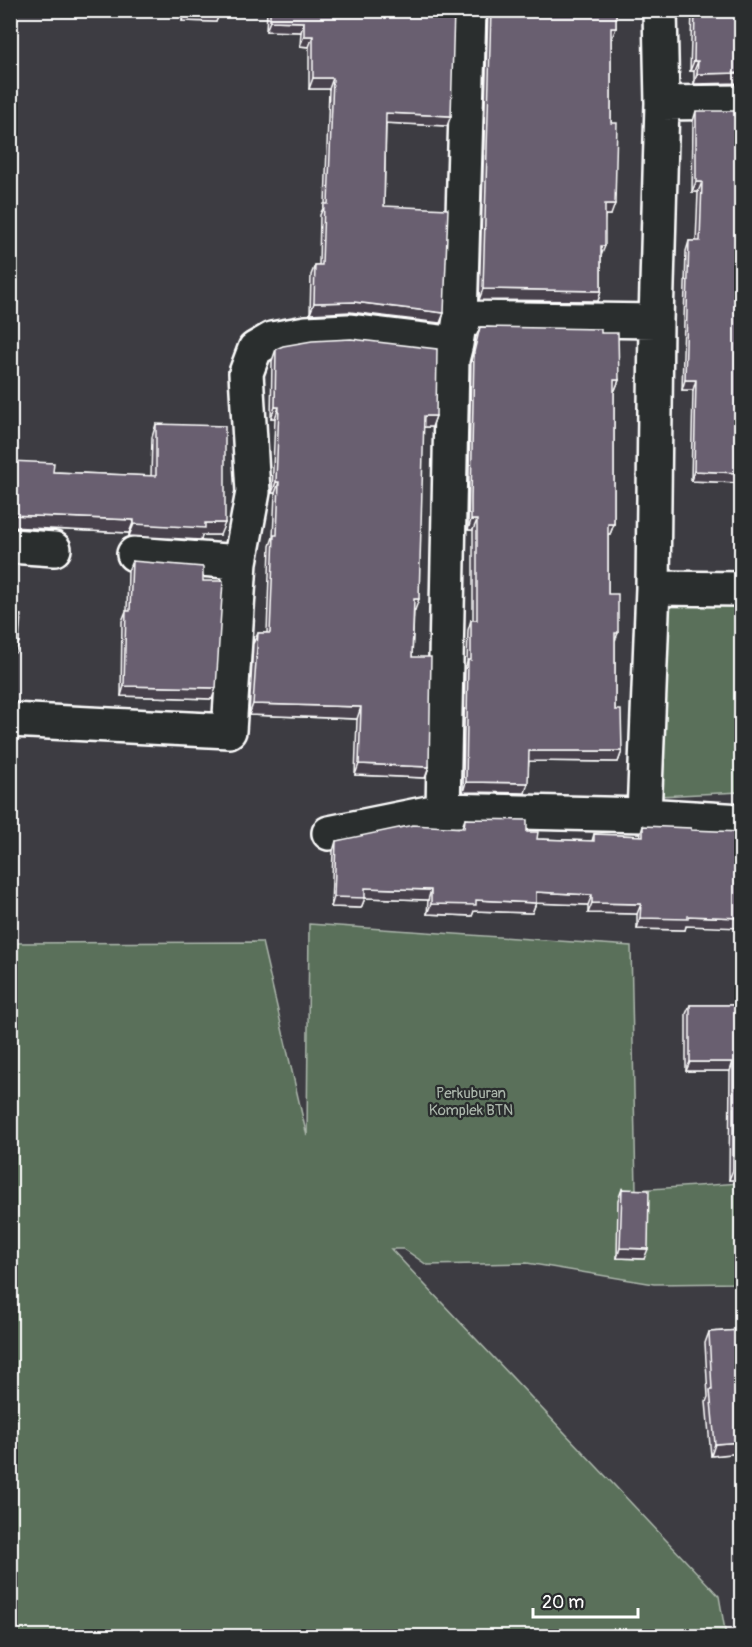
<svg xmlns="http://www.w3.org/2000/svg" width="752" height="1647" viewBox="0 0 752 1647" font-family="Pangolin,sans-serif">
<rect width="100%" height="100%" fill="#3d3c42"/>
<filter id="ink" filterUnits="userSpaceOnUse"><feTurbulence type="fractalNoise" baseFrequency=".0167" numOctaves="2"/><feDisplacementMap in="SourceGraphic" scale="12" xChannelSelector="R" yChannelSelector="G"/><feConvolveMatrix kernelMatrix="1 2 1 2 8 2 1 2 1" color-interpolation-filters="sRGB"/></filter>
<g filter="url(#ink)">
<path fill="#5a6f5a" stroke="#acb7ac" stroke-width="1.5" d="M659 593 741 595V792L658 796Z
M309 924 631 946 636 1190 741 1183V1283L654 1284 527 1263 427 1265 404 1249H391L719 1596 726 1636H11L10 943 262 942 307 1136Z"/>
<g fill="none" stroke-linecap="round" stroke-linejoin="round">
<g stroke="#fff" stroke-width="38">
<path id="minor" d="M662 103 742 102
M460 318 656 321
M10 546 54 549
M134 554 240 562
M653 588 742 589
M10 720 229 731 240 562 253 492 246 373 255 349 272 339 306 333 348 331 456 344
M443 810 452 360 456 344 460 318 469 10
M644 815 653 588 656 321 662 103 660 10
M329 833 443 810 644 815 742 821"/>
</g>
<use href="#minor" stroke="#2a2d2e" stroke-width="33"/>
</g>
<path fill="#5a525f" stroke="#fff" stroke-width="1.5" d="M182 10H220L216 22 182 21Z
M267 10H454L447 126 386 123 384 206 444 313 440 323 350 312 310 314 311 275 315 265H319L320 215 325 204 329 89H309V47L300 46 301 32 266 31Z
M616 10V28L612 38H611V215H605L601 255V291L598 301 479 300 488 11Z
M692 10H741L694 84V71H690Z
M696 111 741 483 691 481 693 390H682L686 251 689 241H696L698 192H692L693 121Z
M480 327 601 333 619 380 615 390H614V524L610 534H608V594L618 633 615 641V710L622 751 618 762 529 761 525 793 463 792 465 670 467 662 468 630 471 620H473V530H468L471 362 476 337Z
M276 349 436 416 432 427H423L415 610H414L412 657 429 767 425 778 355 775 357 719 249 715 253 644 258 633H267L270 546 273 537 275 493H272L275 418H271L272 361Z
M156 424 220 535H202L201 540 129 536V533L10 527V461L53 472 151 476 152 437Z
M132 561 203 581 212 699 121 696 122 621 126 611H127L128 571Z
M465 819 527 832 537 839 592 841 594 834 640 836 643 826 686 926 685 930 637 929V914L588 913V905L536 903 532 913 474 911 472 916 427 914 428 900 365 898 361 908 331 907 333 851 336 841 462 827Z
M690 1005H741V1180H729L730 1071H686V1014Z
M622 1189 644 1259 617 1258 618 1200Z
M741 1330V1453L711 1456 706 1402 708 1397 705 1343 709 1332Z"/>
<path fill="#4a424e" stroke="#fff" stroke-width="1.5" d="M64 10H93L91 16H62Z
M186 11 220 12 216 22 182 21Z
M270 21 304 22 301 32 266 31Z
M611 28H616L612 38H607Z
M304 36H313L309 47 300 46Z
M694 61H698L694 71H690Z
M741 73V83L694 84 697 74Z
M313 78H333L329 89H309Z
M386 113 451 116 447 126 382 123Z
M696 182H702L698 192H692Z
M605 204H615L611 215H601Z
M601 246H605L601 256Z
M483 289 601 291 598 301 479 300Z
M354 302 444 313 440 323 350 312 310 314 314 303Z
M614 380H619L615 390H610Z
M685 380H696L693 390H682Z
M275 407H279L275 418H271Z
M424 416H436L432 427H420Z
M694 471 741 473V483L691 481Z
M276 482H279L275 493H272Z
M10 515 134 520 129 533 10 527Z
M471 520H477L473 530H468Z
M205 523H225L220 535H202L201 540 129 536 134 524Z
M608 524H614L610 534H604Z
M414 599H419L415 610H410Z
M10 642H19L15 653 10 652Z
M124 686 216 688 212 699 121 696Z
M253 704 361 707 357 719 249 715Z
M529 751H622L618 762 525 761Z
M359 764 429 767 425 778 355 775Z
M466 782 528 783 525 793 463 792Z
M365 888 431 890 428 900 365 898 361 908 331 907 334 897Z
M536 892 592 895 588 905 532 903Z
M476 900 536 903 532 913 474 911 472 916 427 914 431 904Z
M592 903 641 904 637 914 588 913Z
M688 916 741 918V928L686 926 685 930 637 929 640 918Z
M690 1062H733L730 1071H686Z
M733 1170 741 1171V1180H729Z
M620 1248 648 1249 644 1259 617 1258Z
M741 1442V1453L711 1456 715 1444Z"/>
<path fill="#695f6f" stroke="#fff" stroke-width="1.5" d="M186 10H220V12Z
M270 10H454L451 116 386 113 384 206 448 209 444 313 354 302 314 303 315 265H322L324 204H328L333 78H313V36H304V22L270 21Z
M491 10H616V28H611V123H617L615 204H605V246H601V291L483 289Z
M695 10H741V73L697 74 698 61H694Z
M696 111H741V473L694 471 696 380H685L689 241H700L702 182H696Z
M480 327 601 329V333H618L619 380H614V524H608V594H618V633H615V710H621L622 751H529L528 783 466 782 468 660H471V620H477V520H471V499L474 352Z
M351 339 437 349 436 416H424L419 599H414L412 657H431L429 767 359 764 361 707 253 704 258 633H270L274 535H277L279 482H276L279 407H275L276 349 283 346 312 341Z
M156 424 225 426V523H205V528L134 524V520L10 515V461L54 463 53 472 156 476Z
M132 561 203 567V581H223L216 688 124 686 126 611H130Z
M10 614 21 615 19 642H10Z
M465 819 527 820V832H538L537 839 594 841V834L643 836V826L691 828V830L741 832V918L688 916V919L640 918 641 904 592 903V895L536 892V903L476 900V905L431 904V890L365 888V898L334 897 336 841 413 825 464 828Z
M690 1005H741V1171L733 1170V1062H690Z
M622 1189 649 1190 648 1249 620 1248Z
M741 1330V1442L715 1444 710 1390H712L709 1332Z"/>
</g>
<g text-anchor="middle" stroke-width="4.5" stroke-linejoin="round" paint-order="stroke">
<g font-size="15" fill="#acb7ac" stroke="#2a2d2e">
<text x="471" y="1098">Perkuburan<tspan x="471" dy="17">Komplek BTN</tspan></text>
</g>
</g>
<rect width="752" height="1647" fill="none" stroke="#2a2d2e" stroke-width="36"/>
<rect x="18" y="18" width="716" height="1611" fill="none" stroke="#fff" stroke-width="2" filter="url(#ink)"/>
<path d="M533 1608v9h105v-9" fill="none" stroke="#ffffff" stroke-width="3"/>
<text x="542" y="1608" font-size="18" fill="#ffffff" stroke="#2a2d2e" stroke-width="4.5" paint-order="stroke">20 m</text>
</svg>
